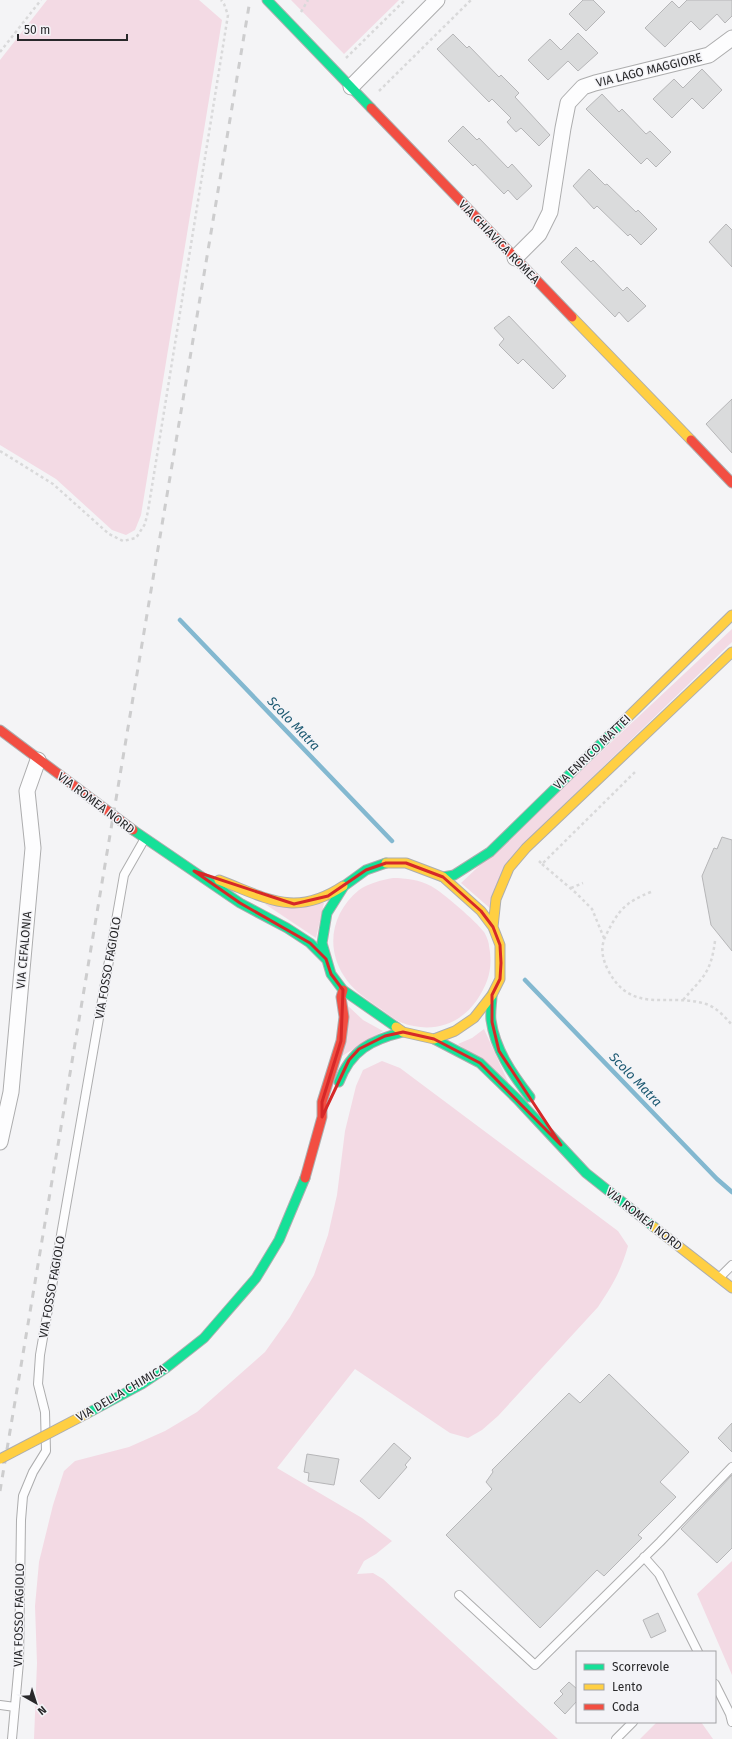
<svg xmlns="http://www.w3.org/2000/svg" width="732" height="1739" viewBox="0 0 732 1739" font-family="'Fira Sans',sans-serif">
<rect width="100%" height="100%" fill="#f4f4f6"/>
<path fill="#f3dae4" d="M47 0H199L222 20 141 515 135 530 126 535 112 530 56 479 0 445V60Z
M291 0H399L344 54Z
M732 629V642L518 849 492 910 461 883Z
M393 878C406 878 420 880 431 886 442 892 477 922 484 932 486 935 489 942 489 946 493 967 489 982 477 1000 459 1026 430 1034 400 1022 392 1018 383 1010 375 1005 364 997 352 989 344 976 325 947 332 912 359 890 369 883 382 880 393 878Z
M324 903 316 938 265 904Z
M347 1005 363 1020 383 1031 342 1056Z
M484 1029 509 1084 458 1044 472 1038Z
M382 1061 400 1068 618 1231 628 1246C621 1271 612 1286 598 1307L498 1416 482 1430 468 1438 450 1433 355 1369 277 1468 362 1518 392 1541 376 1554 364 1561 357 1574 373 1573 383 1579 558 1739H34L37 1663 35 1606 39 1562 53 1505 64 1471 75 1461 129 1447 165 1431 197 1412 265 1352 290 1317 314 1275 328 1235 337 1195 345 1131 356 1086 363 1070Z
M732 1561V1675L697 1594Z
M657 1722H701L713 1739H640Z"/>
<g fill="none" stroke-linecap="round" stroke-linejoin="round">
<path stroke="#83b8d0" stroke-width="4.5" d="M180 620 392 841
M525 980 717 1179 732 1192"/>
</g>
<path fill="#dadbdc" stroke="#b6b6b8" d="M583 0H593L605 12 586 31 569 14Z
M687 0H732V16L725 23 717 14 700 30 691 21 665 47 645 28 672 1 679 8Z
M578 33 598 53 578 71 568 61 548 80 528 60 550 39 561 50Z
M453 34 467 48 469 46 499 77 501 75 519 93 515 97 550 135 539 146 521 128 516 132 507 122 511 118 492 99 489 102 437 49Z
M702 69 722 90 703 109 692 98 672 118 653 99 674 79 683 88Z
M602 94 619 112 622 109 646 134 650 131 671 152 656 167 647 158 641 164 586 109Z
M463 126 477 140 479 138 508 168 512 164 532 186 517 200 508 190 504 194 475 164 473 166 448 141Z
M589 169 605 185 607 184 636 212 638 210 657 229 641 245 630 234 628 236 597 206 594 209 573 186Z
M726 224 732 230V267L709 242Z
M576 247 591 262 593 260 623 291 627 287 646 306 628 322 619 312 615 317 561 262Z
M509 316 566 376 553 389 523 359 518 364 499 345 504 339 494 328Z
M732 399V453L706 424Z
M722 837 732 840V951L711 925 702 876 714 848 717 849Z
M609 1374 689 1452 660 1482 676 1497 638 1535 642 1538 604 1576 597 1570 540 1628 446 1535 492 1489 486 1482 493 1472 492 1470 569 1393 580 1403Z
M732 1423V1452L718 1438Z
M394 1443 411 1458 405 1465 407 1467 379 1499 360 1481Z
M307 1454 339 1459 334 1485 308 1481 309 1473 304 1472Z
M732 1475V1548L717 1563 681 1529Z
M658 1613 666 1631 651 1638 643 1620Z
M569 1682 577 1689V1701L565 1714 554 1703 563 1694 560 1691Z"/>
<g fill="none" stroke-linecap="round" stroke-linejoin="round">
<g stroke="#adadae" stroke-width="10">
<path id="lane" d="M720 1277 732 1265
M644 1557 659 1574 698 1652
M459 1595 535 1665 660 1542 732 1467
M715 1684 730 1714 732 1722
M0 1705 15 1707
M12 1739 19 1662 21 1520 23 1496 33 1472 46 1451 45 1412 38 1384 40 1355 124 875 144 840
M616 1739 633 1722"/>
</g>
<g stroke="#adadae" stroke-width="17">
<path id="street" d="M351 87 437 0
M515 258 539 234 550 212 563 128 568 103 583 87 595 83 709 55 732 38
M0 1142 11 1092 33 848 27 791 38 760"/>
</g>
<g stroke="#adadae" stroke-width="11">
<path id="fast" d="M267 0 371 108
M133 830 240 903 287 928 310 943 326 959
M386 863 366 870 344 886 327 913 322 943 331 974 343 990 396 1027
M443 877 454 875 490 852 625 720
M492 995C492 1003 490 1012 491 1020 495 1049 512 1074 530 1097
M434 1039 480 1063 517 1099 586 1173 654 1227
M339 1082C351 1050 371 1040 403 1032
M88 1413 142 1384 166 1368 204 1338 256 1278 279 1240 305 1178"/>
</g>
<g stroke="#adadae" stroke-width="11">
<path id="slow" d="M572 317 691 440
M625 720 732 615
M386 863H406L443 877 481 911 493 927 500 945V979L492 995 474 1018 455 1031 434 1039 403 1032 396 1027
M219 880C267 898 295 918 343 886
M493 927 496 899 509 868 526 848 732 652
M654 1227 732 1288"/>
</g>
<g stroke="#adadae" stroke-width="11">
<path id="jam" d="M371 108 572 317
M691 440 732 483
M0 730 133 830
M305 1178 322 1117V1102L341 1041 344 1017 341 997 343 990"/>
</g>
<path stroke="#d9d9da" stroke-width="2.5" stroke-dasharray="3 3" stroke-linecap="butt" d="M301 12 308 0
M0 52 41 0
M346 58 405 0
M379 91 471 0
M0 451 53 484 109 534 123 541 136 538 145 524 148 511 228 15 224 4 221 0
M539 861 542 864 636 771
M542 864 576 893 592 909 604 938
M571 888 583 883
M651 892C625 902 618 911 606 935 600 947 602 958 608 970 632 1016 668 992 706 1004 716 1007 725 1017 732 1025
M683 1000C703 977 711 973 715 941"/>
<use href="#lane" stroke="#fdfdfe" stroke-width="8"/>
<use href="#street" stroke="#fdfdfe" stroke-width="15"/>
<use href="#fast" stroke="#16e098" stroke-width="9"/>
<use href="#slow" stroke="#ffcf43" stroke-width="9"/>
<use href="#jam" stroke="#f24e42" stroke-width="9"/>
<path stroke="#cdcdce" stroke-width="3" stroke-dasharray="7 7" stroke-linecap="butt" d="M0 1491 250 0"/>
<g stroke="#adadae" stroke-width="11" stroke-linecap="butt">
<path id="slow-bridge" d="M0 1459 88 1413"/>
</g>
<use href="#slow-bridge" stroke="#ffcf43" stroke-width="9"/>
</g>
<path fill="none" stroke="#d62828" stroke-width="3" stroke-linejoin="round" d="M386 863H406L443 877 481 911 493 927 500 945 501 963 500 979 492 995V1022L499 1051 561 1145 480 1063 434 1039 403 1032 385 1036 359 1049 349 1060 322 1117V1102L341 1041 343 990 331 974 326 959 310 943 240 903 194 871 294 904 328 896 366 870Z"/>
<g text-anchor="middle" stroke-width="3" stroke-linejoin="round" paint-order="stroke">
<g font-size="12" fill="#28282a" stroke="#f3f3f7">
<text transform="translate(649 70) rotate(-14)" y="4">VIA LAGO MAGGIORE</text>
<text transform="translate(499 242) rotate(46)" y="4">VIA CHIAVICA ROMEA</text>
<text transform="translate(592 752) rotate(-44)" y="4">VIA ENRICO MATTEI</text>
<text transform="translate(96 803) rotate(37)" y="4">VIA ROMEA NORD</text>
<text transform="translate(24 950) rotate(-85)" y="4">VIA CEFALONIA</text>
<text transform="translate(108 968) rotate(-80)" y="4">VIA FOSSO FAGIOLO</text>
<text transform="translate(644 1219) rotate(38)" y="4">VIA ROMEA NORD</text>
<text transform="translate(52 1287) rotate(-80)" y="4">VIA FOSSO FAGIOLO</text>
<text transform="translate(121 1393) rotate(-30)" y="4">VIA DELLA CHIMICA</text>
<text transform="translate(19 1615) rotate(-89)" y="4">VIA FOSSO FAGIOLO</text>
</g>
<g font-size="13" font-style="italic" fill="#1c5971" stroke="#f3f3f7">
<text transform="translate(294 723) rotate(46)" y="5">Scolo Matra</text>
<text transform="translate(636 1079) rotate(46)" y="5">Scolo Matra</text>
</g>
</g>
<rect x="576" y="1651" width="140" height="72" fill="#f3f3f7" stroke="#a2a2a5"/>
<rect x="584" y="1664" width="20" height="6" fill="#16e098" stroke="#a2a2a5"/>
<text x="612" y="1671" font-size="12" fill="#28282a">Scorrevole</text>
<rect x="584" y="1684" width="20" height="6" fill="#ffcf43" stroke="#a2a2a5"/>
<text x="612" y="1691" font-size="12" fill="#28282a">Lento</text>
<rect x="584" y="1704" width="20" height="6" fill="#f24e42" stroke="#a2a2a5"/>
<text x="612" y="1711" font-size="12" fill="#28282a">Coda</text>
<g transform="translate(36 1703) rotate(141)" stroke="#f3f3f7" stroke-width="3" paint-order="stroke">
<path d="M0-3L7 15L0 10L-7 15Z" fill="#28282a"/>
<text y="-6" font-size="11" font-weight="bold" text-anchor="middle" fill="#28282a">N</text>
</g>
<path d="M18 34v6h109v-6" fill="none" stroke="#28282a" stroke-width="2"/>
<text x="24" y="34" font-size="12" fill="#28282a" stroke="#f3f3f7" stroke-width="3" paint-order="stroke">50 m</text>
</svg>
